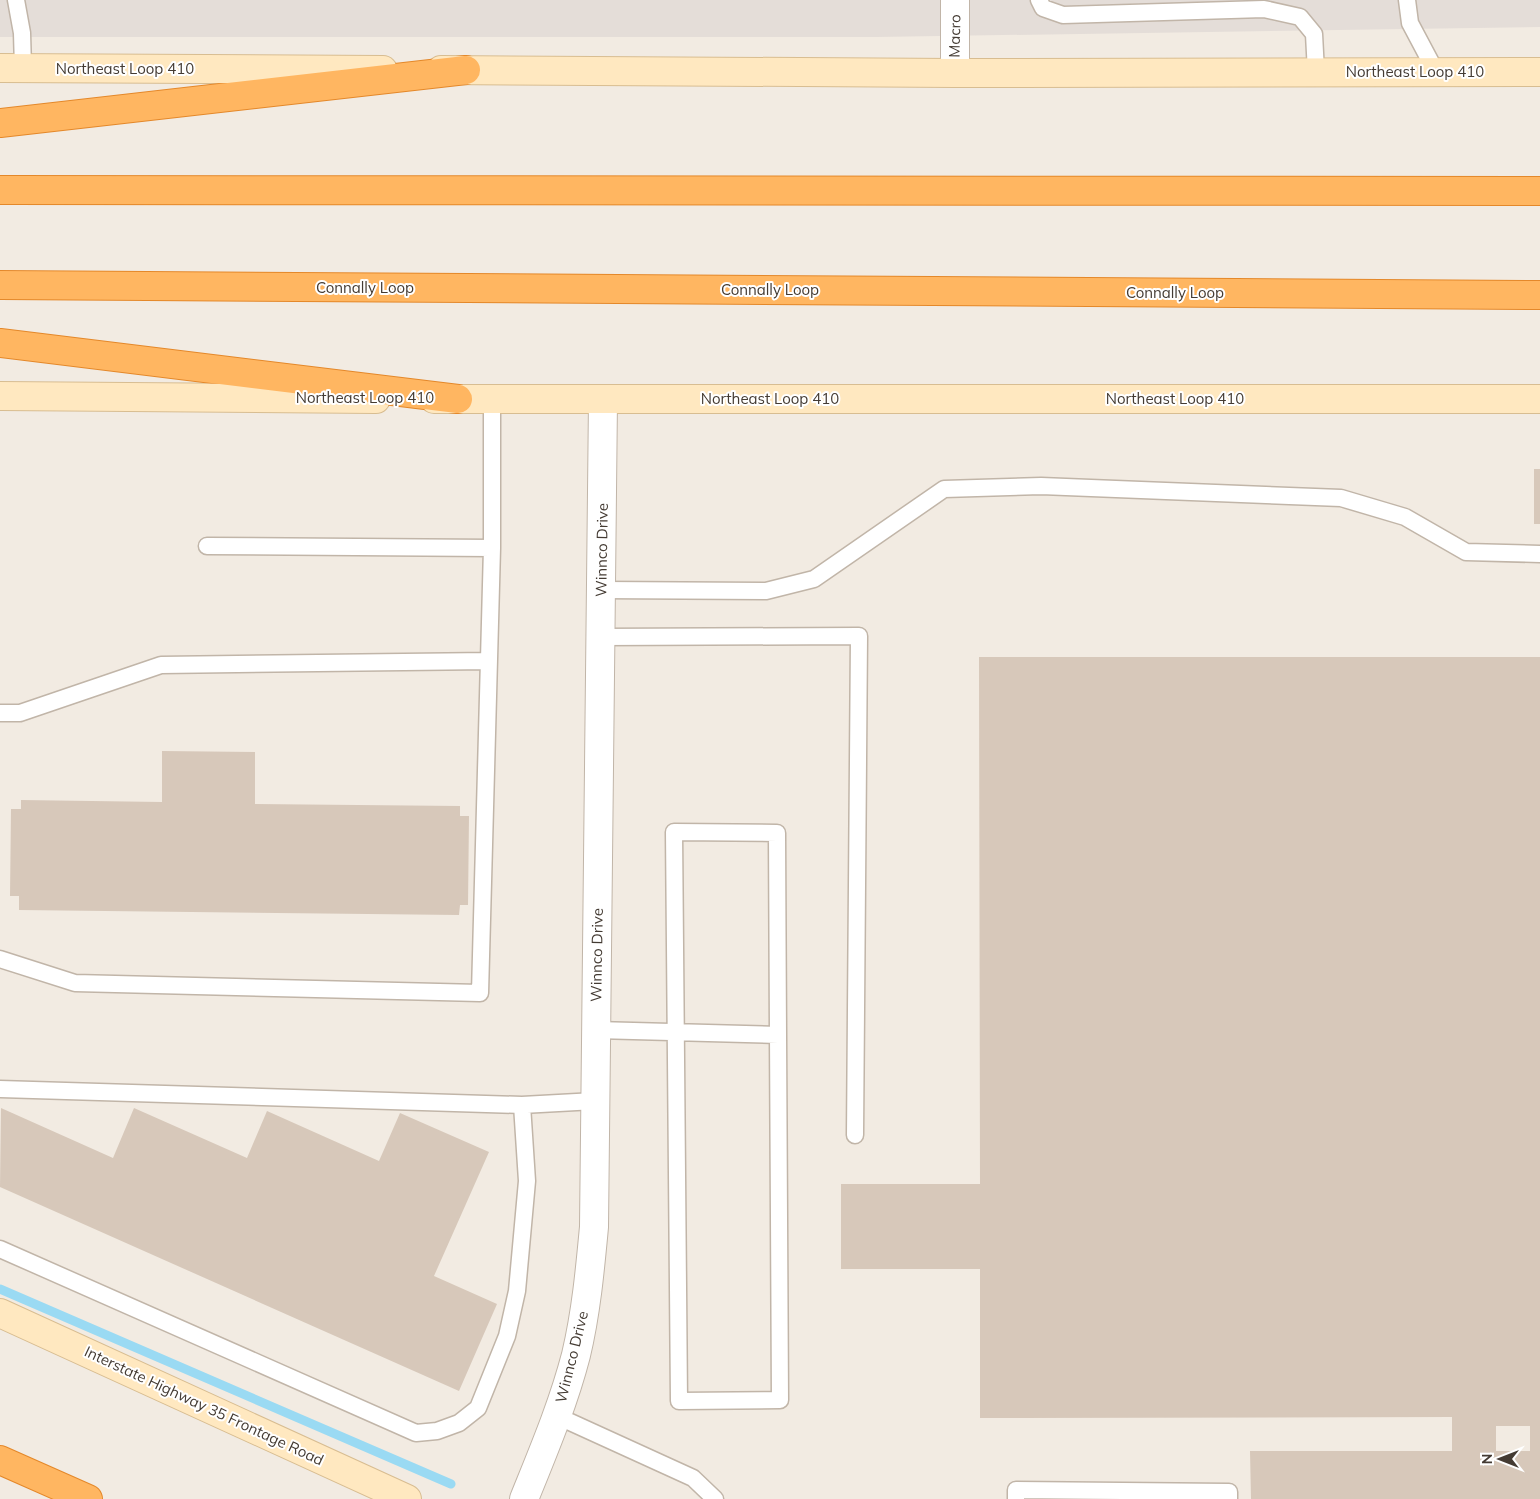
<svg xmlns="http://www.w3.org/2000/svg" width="1540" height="1499" viewBox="0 0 1540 1499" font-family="Mulish,sans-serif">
<rect width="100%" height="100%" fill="#f2ebe2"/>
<path fill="#e4ddd8" d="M0 0H1540V27L877 37H0Z"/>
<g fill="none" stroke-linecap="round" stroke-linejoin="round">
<path stroke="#9adaf3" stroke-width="9" d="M0 1289 451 1484"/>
</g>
<path fill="#d7c8ba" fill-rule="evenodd" d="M1534 469H1540V524H1534Z
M979 657H1540V1499H1251L1250 1451H1452V1417L980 1418V1269H841V1184H980ZM1496 1426H1530V1451H1496Z
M162 751 255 752V804L460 806V816H469L468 905H460L459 915 19 910V896H10L11 809H21V800L162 802Z
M1 1108 113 1158 134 1108 247 1158 267 1111 379 1161 400 1113 489 1152 434 1276 497 1304 459 1391 0 1187Z"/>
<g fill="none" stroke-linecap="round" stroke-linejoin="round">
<g stroke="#c1b5a8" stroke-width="19">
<path id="service" d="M16 0 22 33 23 68
M1039 0 1043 8 1063 15 1264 9 1300 17 1314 34 1316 72
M1407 0 1410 23 1436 72
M207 546 492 548V399
M601 590 766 591 814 579 944 489 1041 486 1341 498 1405 517 1466 552 1540 554
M601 637 859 636 855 1135
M0 713H20L161 665 489 661
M0 959 75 983 480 993 492 548
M596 1030 778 1035 777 833 674 832 679 1401 780 1400 778 1035
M0 1089 522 1105 595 1101
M0 1249 416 1433 437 1431 459 1423 478 1408 507 1336 517 1291 527 1181 522 1105
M557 1416 693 1478 715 1499
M1016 1499V1490L1229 1492V1499"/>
</g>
<g stroke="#c1b5a8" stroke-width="30">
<path id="minor" d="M955 73V0
M524 1499C543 1452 563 1405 576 1355 586 1313 590 1270 594 1227L603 400"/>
</g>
<g stroke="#d8bd91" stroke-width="30">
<path id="secondary" d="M0 68 383 70
M441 70 955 73 1540 72
M0 396 376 399
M434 399H1540
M0 1313 407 1499"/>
</g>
<g stroke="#e4882a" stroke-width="30">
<path id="motorway" d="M0 123 466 70
M0 190 1540 191
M0 285 1540 295
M0 343 458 399
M0 1460 88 1499"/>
</g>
<use href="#service" stroke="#fff" stroke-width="16"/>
<use href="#minor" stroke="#fff" stroke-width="28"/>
<use href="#secondary" stroke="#ffe8c0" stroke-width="28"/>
<use href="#motorway" stroke="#ffb661" stroke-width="28"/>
</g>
<g text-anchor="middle" stroke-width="4" stroke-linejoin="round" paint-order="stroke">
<g font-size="15" fill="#443b33" stroke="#fff">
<text transform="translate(955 36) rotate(-89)" y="5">Macro</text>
<text x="125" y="74">Northeast Loop 410</text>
<text x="1415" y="77">Northeast Loop 410</text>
<text x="365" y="293">Connally Loop</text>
<text x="770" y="295">Connally Loop</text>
<text x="1175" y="298">Connally Loop</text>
<text x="365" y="403">Northeast Loop 410</text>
<text x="770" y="404">Northeast Loop 410</text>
<text x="1175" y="404">Northeast Loop 410</text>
<text transform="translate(602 550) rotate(-89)" y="5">Winnco Drive</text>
<text transform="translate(597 955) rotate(-89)" y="5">Winnco Drive</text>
<text transform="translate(572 1357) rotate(-76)" y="5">Winnco Drive</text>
<text transform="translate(204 1406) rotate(25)" y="5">Interstate Highway 35 Frontage Road</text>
</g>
</g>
<g transform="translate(1500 1459) rotate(270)" stroke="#ffffff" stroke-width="4" paint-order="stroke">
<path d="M0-4L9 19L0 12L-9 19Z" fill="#443b33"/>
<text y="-8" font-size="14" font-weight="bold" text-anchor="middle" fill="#443b33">N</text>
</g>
</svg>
